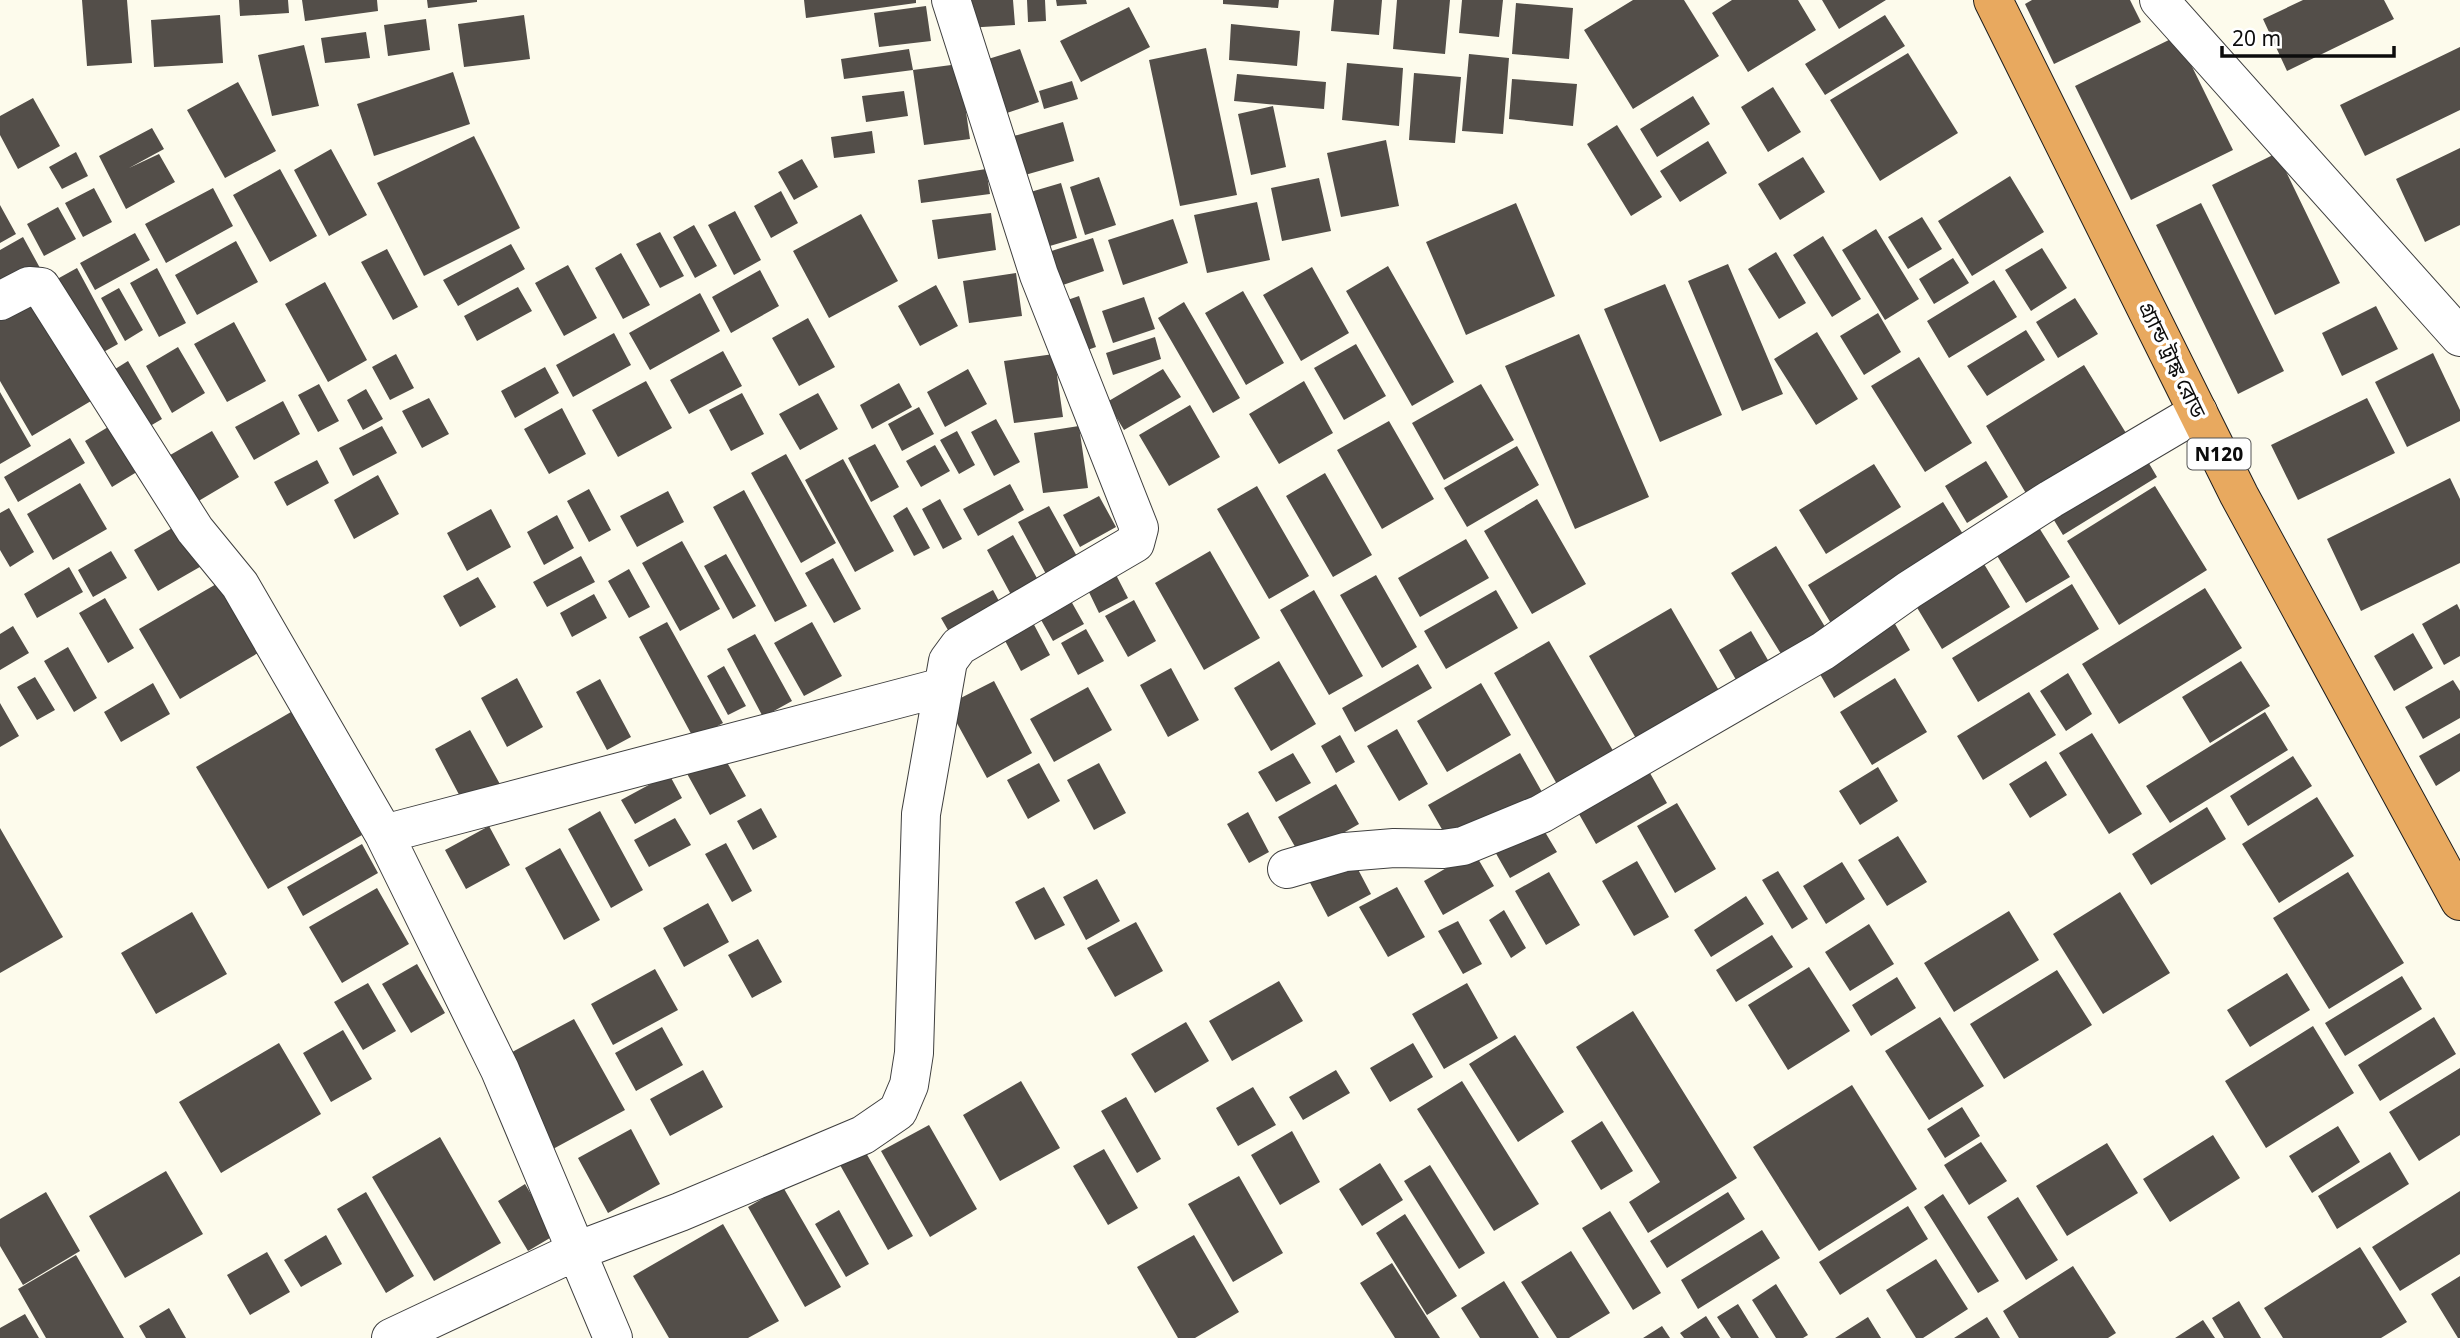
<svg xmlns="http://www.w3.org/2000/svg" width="2460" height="1338" viewBox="0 0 2460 1338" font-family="Georgia,'Noto Sans Bengali',serif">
<rect width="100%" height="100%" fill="#fdfbec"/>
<path fill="#534e49" d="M82 0H127L132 63 87 66Z
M239 0H288L289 13 240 16Z
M302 0H377L378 11 305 21Z
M427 0H477V2L428 8Z
M804 0H916V3L806 18Z
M964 0H1013L1015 25 966 28Z
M1027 0H1045L1046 21 1028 22Z
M1056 0H1086L1087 4 1057 6Z
M1223 0H1279L1278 8 1223 4Z
M1334 0H1382L1379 35 1331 31Z
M1397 0H1450L1445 54 1393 49Z
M1462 0H1503L1499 37 1459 33Z
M1633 0H1684L1719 56 1633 109 1584 30Z
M1732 0H1798L1816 30 1748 72 1712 13Z
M1822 0H1886L1839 29Z
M2032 0H2130L2141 22 2054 64 2025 4Z
M2303 0H2384L2394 19 2287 71 2263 19Z
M1516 3 1573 8 1569 59 1512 54Z
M926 6 931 41 879 47 874 13Z
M1129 7 1150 47 1081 82 1060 41Z
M220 15 223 63 154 67 151 20Z
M524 15 530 59 464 67 458 24Z
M1885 15 1905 46 1825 95 1805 64Z
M426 19 430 50 388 56 384 25Z
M1231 24 1300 31 1297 66 1229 60Z
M366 32 370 58 325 63 321 38Z
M2177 36 2233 150 2131 200 2075 86Z
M304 45 319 106 272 116 258 55Z
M2460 47V110L2365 156 2340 105Z
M1206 48 1237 195 1180 206 1149 60Z
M909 49 913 70 844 79 841 59Z
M1020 49 1039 102 1004 114 985 60Z
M1908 53 1958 133 1880 181 1830 100Z
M1469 54 1509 58 1503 134 1462 131Z
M1347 63 1403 68 1399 126 1342 120Z
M959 64 970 139 924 145 913 70Z
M453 72 470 124 374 156 357 104Z
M1414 73 1461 77 1455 143 1409 140Z
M1237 74 1326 82 1324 109 1234 101Z
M1512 79 1577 84 1573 126 1509 119Z
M1072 81 1078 99 1044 109 1039 91Z
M238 82 276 151 225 178 187 110Z
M1773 87 1801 132 1768 152 1741 107Z
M904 91 908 116 866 122 862 96Z
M1693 96 1710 124 1657 157 1640 129Z
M33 98 60 146 18 169 0 135V116Z
M1273 106 1286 167 1251 175 1238 114Z
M1063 122 1074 161 1018 177 1007 138Z
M1617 125 1662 197 1631 216 1587 144Z
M152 128 164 149 129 168 159 154 175 182 126 209 99 156Z
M872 131 875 153 834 158 831 137Z
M474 136 520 228 424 276 377 183Z
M1386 140 1399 206 1341 217 1327 153Z
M1708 141 1727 173 1680 202 1660 171Z
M2460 148V225L2425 242 2396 179Z
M331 149 367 215 329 236 294 170Z
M76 152 88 176 62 189 49 167Z
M2277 153 2340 283 2275 315 2212 185Z
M1803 157 1825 192 1780 220 1758 184Z
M802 159 818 187 794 200 778 172Z
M280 169 317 236 270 262 233 195Z
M986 169 990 194 921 203 918 180Z
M2010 176 2044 232 1972 276 1938 221Z
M1099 177 1116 225 1085 235 1070 187Z
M1319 178 1331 231 1282 241 1271 188Z
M1061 183 1077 238 1043 248 1027 193Z
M94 188 112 222 83 237 65 203Z
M213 188 233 226 166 263 145 224Z
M781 191 798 223 771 238 754 206Z
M1257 202 1270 260 1207 273 1194 215Z
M1516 203 1555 296 1466 335 1426 242Z
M2201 203 2284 371 2238 394 2156 225Z
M0 205 16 234 0 243Z
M58 207 76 239 44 256 27 224Z
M735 211 761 260 734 275 708 225Z
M991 213 996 250 938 259 932 220Z
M861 214 898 281 829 318 793 251Z
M1922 217 1942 249 1908 269 1888 237Z
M1173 219 1188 263 1123 285 1108 240Z
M694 225 717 266 695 278 673 237Z
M1876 229 1919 299 1885 320 1842 250Z
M660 232 684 276 660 288 636 244Z
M135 233 150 260 95 290 80 263Z
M1823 236 1861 299 1832 317 1793 255Z
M23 237 40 268 0 290V250Z
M1093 238 1104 271 1057 287 1045 253Z
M236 241 258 282 197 315 175 275Z
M511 244 525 269 458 306 443 280Z
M2042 248 2067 288 2031 311 2005 270Z
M387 249 418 307 393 320 361 262Z
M1776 252 1806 303 1779 319 1748 269Z
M621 253 650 305 623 319 595 268Z
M1953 258 1969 283 1934 304 1919 279Z
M1728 264 1783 394 1742 411 1688 281Z
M568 265 597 318 564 336 535 283Z
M1388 266 1454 382 1412 406 1346 291Z
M1312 267 1349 333 1301 361 1263 295Z
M77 268 118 344 91 359 50 283Z
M157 268 186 323 159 337 130 283Z
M760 270 779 306 731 333 712 297Z
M1016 273 1022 316 969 323 963 281Z
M1994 280 2017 317 1949 358 1927 321Z
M325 282 367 360 328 382 285 304Z
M1665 284 1722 415 1660 442 1604 309Z
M936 285 958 326 920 346 898 306Z
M518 287 532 311 477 341 464 316Z
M119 288 143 330 125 341 101 298Z
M1243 291 1284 363 1246 385 1205 313Z
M700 293 720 331 650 370 629 333Z
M29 295 91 401 32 436 0 381V312Z
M1079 296 1096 347 1073 355 1056 304Z
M1144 297 1155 329 1113 343 1102 311Z
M2075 298 2098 334 2058 358 2036 322Z
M1184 302 1240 398 1213 413 1158 318Z
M2376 306 2398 349 2342 376 2322 333Z
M1878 313 1901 352 1864 375 1840 336Z
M808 318 835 367 799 386 772 338Z
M234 322 266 381 227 402 194 344Z
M2026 330 2045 360 1987 396 1967 366Z
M1817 332 1858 399 1816 425 1774 359Z
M614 333 631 365 573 397 556 365Z
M1579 334 1649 497 1575 529 1505 366Z
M1155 337 1161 359 1113 375 1106 353Z
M1356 344 1386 396 1344 420 1314 368Z
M178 347 205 393 172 413 146 366Z
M723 351 742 386 689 414 670 380Z
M2433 353 2460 410V421L2407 447 2375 382Z
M396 354 414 388 390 400 372 367Z
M1054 354 1063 417 1014 423 1004 361Z
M1919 357 1972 443 1925 472 1871 386Z
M128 361 162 419 145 429 112 371Z
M2084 365 2126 433 2027 495 1986 426Z
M545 367 559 393 515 418 501 391Z
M968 369 987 404 945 427 927 392Z
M1163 369 1181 397 1124 430 1107 402Z
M646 381 672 428 618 457 592 410Z
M1304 381 1333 433 1279 464 1249 414Z
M899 383 912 407 872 429 860 405Z
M319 384 339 421 318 432 298 395Z
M1481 384 1514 440 1444 480 1412 423Z
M366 389 383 419 363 430 347 400Z
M0 392 31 446 0 464Z
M742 393 764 434 731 451 709 410Z
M818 393 838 429 800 450 779 414Z
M429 398 449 434 422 448 402 411Z
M2367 398 2395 453 2298 500 2271 445Z
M283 401 300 434 254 460 235 427Z
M1190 405 1220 457 1169 486 1139 435Z
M919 407 934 434 902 451 888 424Z
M562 408 586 454 549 474 524 429Z
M996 419 1020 462 994 476 971 432Z
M118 421 145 467 112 487 85 441Z
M1389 421 1434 499 1382 529 1337 450Z
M382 426 397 453 353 476 339 448Z
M1079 426 1088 488 1043 493 1034 433Z
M212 431 239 477 185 509 158 462Z
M957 431 975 465 959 474 940 440Z
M70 438 85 463 18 502 4 477Z
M875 444 899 487 871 502 848 458Z
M935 445 950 471 921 487 906 461Z
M1517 446 1539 485 1467 527 1444 488Z
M2140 448 2157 477 2063 535 2046 507Z
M786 454 836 543 801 563 751 473Z
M843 459 894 551 855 572 805 480Z
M317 460 329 483 287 506 274 482Z
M1986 461 2008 497 1967 523 1945 486Z
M1874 464 1901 507 1826 554 1799 510Z
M1325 473 1372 555 1333 577 1286 496Z
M378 475 399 514 354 539 334 500Z
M2450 478 2460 499V563L2361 611 2327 539Z
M80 483 107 529 53 560 27 514Z
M1010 484 1024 510 978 536 963 509Z
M1257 486 1309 576 1269 599 1217 509Z
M2155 486 2207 570 2119 625 2067 541Z
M589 489 611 530 589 542 567 501Z
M744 490 807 606 775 622 713 507Z
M668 491 684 522 637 547 620 516Z
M1099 496 1116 527 1080 547 1063 515Z
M940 499 962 539 943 549 922 509Z
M1537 499 1586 584 1532 614 1484 531Z
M1943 502 1971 547 1835 630 1808 585Z
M1049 506 1084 569 1053 587 1018 522Z
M907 507 930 548 914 556 893 516Z
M9 508 34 552 10 567 0 550V513Z
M491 509 511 547 467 571 447 533Z
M557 515 574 548 544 565 527 532Z
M2031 515 2070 577 2026 603 1988 541Z
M181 523 205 564 158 591 134 550Z
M1013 535 1043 589 1016 604 987 550Z
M1466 539 1489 578 1420 617 1398 578Z
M682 541 720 609 680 631 642 563Z
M1776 546 1830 635 1786 662 1731 573Z
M111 551 127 578 93 597 78 570Z
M1210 551 1260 638 1204 670 1155 583Z
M726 554 756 606 733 619 704 566Z
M1978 554 2010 607 1942 649 1910 596Z
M581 556 595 582 547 607 533 582Z
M833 558 861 609 834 623 805 573Z
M69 567 83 592 37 618 24 594Z
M629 569 650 607 629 618 608 581Z
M1114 571 1128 598 1099 613 1086 586Z
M1376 575 1417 647 1382 668 1340 595Z
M478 577 496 607 460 627 443 596Z
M218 583 258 653 180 699 139 629Z
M2072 584 2099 629 1978 702 1952 658Z
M2205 588 2242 648 2119 724 2082 664Z
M993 590 1007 616 956 644 941 618Z
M1314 590 1363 676 1329 695 1280 610Z
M1496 590 1518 628 1446 669 1424 631Z
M594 594 607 618 572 637 560 613Z
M105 598 134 648 108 663 79 613Z
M1134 600 1156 641 1128 657 1105 616Z
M1071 601 1084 624 1053 641 1040 618Z
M2457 604 2460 610V656L2444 665 2422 624Z
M1671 608 1721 694 1638 742 1589 656Z
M1891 617 1910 650 1834 698 1814 664Z
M1031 619 1050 655 1021 671 1002 635Z
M667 622 723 723 694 739 639 637Z
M812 622 842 676 804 696 774 643Z
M13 626 29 653 0 670V634Z
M1086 629 1104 661 1078 675 1061 643Z
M1751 631 1772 667 1739 685 1719 650Z
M2413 633 2433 668 2394 691 2374 656Z
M755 634 792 701 763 717 727 649Z
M1549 641 1615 754 1558 786 1494 673Z
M68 647 97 698 74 712 44 661Z
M1279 661 1316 724 1271 751 1234 688Z
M2241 661 2270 706 2210 743 2182 697Z
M1418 664 1432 688 1355 732 1342 708Z
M724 666 746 706 728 715 707 676Z
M1171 668 1199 720 1168 737 1140 685Z
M2068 673 2092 714 2066 731 2040 691Z
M35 677 55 710 37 720 17 687Z
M517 678 543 727 507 747 481 698Z
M1895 678 1927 732 1872 765 1840 712Z
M600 679 631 737 607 750 576 692Z
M2453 680 2460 691V718L2423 739 2405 707Z
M994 681 1032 753 987 778 947 705Z
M153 683 170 714 121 742 104 712Z
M1481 683 1511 735 1447 772 1417 721Z
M1088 687 1112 730 1054 762 1030 719Z
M2029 692 2056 735 1983 780 1957 736Z
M0 703 19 736 0 747Z
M291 712 362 835 268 889 196 767Z
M2265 712 2288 750 2170 823 2146 786Z
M1397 729 1428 784 1399 801 1367 746Z
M470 730 501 786 465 806 435 749Z
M2092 733 2142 814 2109 834 2059 753Z
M2460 733V771L2436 786 2419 756Z
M1340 735 1355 762 1336 773 1321 746Z
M720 750 746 796 710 815 685 770Z
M1293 753 1311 783 1276 802 1258 772Z
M1520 753 1542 792 1451 845 1428 805Z
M2293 756 2312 786 2248 826 2230 796Z
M1642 759 1667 803 1596 844 1571 800Z
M2046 761 2067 795 2030 818 2009 784Z
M1039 763 1060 801 1028 819 1007 780Z
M1099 763 1126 813 1094 830 1067 780Z
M1878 767 1898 801 1860 825 1839 791Z
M669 774 682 798 635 824 621 800Z
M1336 784 1359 824 1301 857 1278 817Z
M2317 797 2354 856 2279 903 2242 844Z
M1677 803 1716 869 1675 893 1637 826Z
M2207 807 2226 839 2151 885 2132 854Z
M761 808 777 837 753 850 737 821Z
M600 811 643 890 611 908 568 829Z
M1248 812 1269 852 1249 863 1227 824Z
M1536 817 1557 852 1510 878 1490 843Z
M675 818 691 845 649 867 634 840Z
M489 826 510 865 466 889 445 850Z
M0 828 63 937 0 973Z
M1898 836 1927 882 1887 906 1858 860Z
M726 843 752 891 732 902 705 854Z
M362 844 378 873 303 916 287 887Z
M560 848 600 920 564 940 525 868Z
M1474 852 1494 886 1443 915 1424 881Z
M1351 856 1371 894 1328 917 1308 879Z
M1637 861 1669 917 1634 936 1602 881Z
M1842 862 1865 899 1826 924 1803 886Z
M1778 871 1808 919 1792 929 1762 880Z
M1549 872 1580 925 1546 945 1515 891Z
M2348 872 2404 963 2329 1009 2273 918Z
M1097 879 1120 921 1086 940 1063 897Z
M1044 887 1065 925 1035 940 1015 902Z
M1397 887 1425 937 1388 957 1359 907Z
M377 888 409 944 342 983 309 927Z
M2120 892 2170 973 2103 1014 2053 934Z
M1746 896 1764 924 1711 957 1694 930Z
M708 903 729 942 684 967 663 928Z
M1504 910 1526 948 1511 958 1489 920Z
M2009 911 2039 960 1954 1012 1924 963Z
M192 912 227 974 156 1014 121 953Z
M1458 921 1482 964 1463 974 1438 931Z
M1136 922 1163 971 1115 997 1087 948Z
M1869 924 1894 964 1850 991 1825 952Z
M1772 935 1793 967 1736 1002 1716 970Z
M758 939 782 982 752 998 728 955Z
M417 964 445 1013 411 1033 382 984Z
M1809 967 1850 1031 1788 1070 1748 1005Z
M655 969 678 1010 613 1045 591 1004Z
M2057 970 2092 1025 2004 1079 1970 1024Z
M2287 973 2310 1010 2250 1047 2227 1010Z
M2402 976 2422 1009 2345 1056 2325 1023Z
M1897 977 1916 1008 1871 1036 1852 1005Z
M1279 981 1303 1021 1232 1061 1209 1021Z
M368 983 396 1031 363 1050 334 1002Z
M1467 983 1498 1038 1444 1069 1412 1014Z
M1633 1011 1737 1178 1648 1233 1629 1202 1660 1182 1576 1047Z
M1940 1017 1984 1086 1929 1120 1885 1051Z
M2434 1017 2456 1054 2380 1101 2358 1065Z
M574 1019 625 1110 553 1149 503 1057Z
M1186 1022 1209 1061 1155 1093 1131 1054Z
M2313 1026 2354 1093 2266 1148 2225 1081Z
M662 1027 683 1065 636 1091 615 1053Z
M343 1030 372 1079 331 1102 303 1053Z
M1515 1035 1564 1112 1518 1142 1469 1064Z
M279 1043 321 1114 221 1173 179 1102Z
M1413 1043 1433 1077 1390 1102 1370 1068Z
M2460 1068V1135L2419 1161 2389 1112Z
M703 1070 723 1107 670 1136 650 1099Z
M1336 1070 1350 1093 1303 1120 1289 1097Z
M1021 1081 1060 1148 1000 1181 963 1115Z
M1462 1081 1539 1204 1494 1231 1417 1109Z
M1852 1085 1917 1189 1819 1251 1753 1147Z
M1253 1087 1276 1125 1238 1146 1216 1108Z
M1126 1097 1161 1159 1137 1173 1101 1111Z
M1962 1107 1980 1136 1945 1158 1927 1129Z
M1602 1121 1633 1171 1601 1190 1571 1141Z
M929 1125 977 1209 930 1237 881 1151Z
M2338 1126 2360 1162 2312 1193 2289 1156Z
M631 1129 660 1184 608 1213 578 1158Z
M1292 1131 1320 1182 1280 1205 1251 1155Z
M2213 1135 2240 1178 2170 1222 2143 1179Z
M440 1137 501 1243 434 1281 372 1177Z
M1981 1142 2007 1181 1969 1205 1944 1165Z
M2107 1143 2138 1193 2067 1236 2036 1186Z
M1104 1149 1138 1208 1108 1225 1073 1166Z
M865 1151 913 1236 888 1250 840 1165Z
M2390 1152 2409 1184 2337 1229 2318 1196Z
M1380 1163 1403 1200 1362 1226 1339 1189Z
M1430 1165 1485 1253 1459 1269 1404 1181Z
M166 1171 203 1234 125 1278 89 1216Z
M1239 1176 1283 1253 1233 1282 1188 1204Z
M525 1184 555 1235 528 1251 498 1201Z
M783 1187 841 1287 805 1307 748 1207Z
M2460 1191V1254L2400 1291 2372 1247Z
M46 1192 80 1251 23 1285 0 1246V1219Z
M366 1192 414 1276 386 1293 337 1209Z
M1728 1192 1745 1219 1667 1268 1650 1241Z
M1943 1194 1999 1281 1978 1293 1924 1207Z
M2018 1197 2058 1260 2026 1280 1987 1217Z
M1908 1206 1928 1239 1840 1295 1819 1262Z
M839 1210 869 1264 846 1277 815 1224Z
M1610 1211 1661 1293 1633 1310 1582 1228Z
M1405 1214 1457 1296 1427 1315 1376 1233Z
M723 1224 779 1321 748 1338H669L633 1276Z
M1762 1230 1780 1258 1698 1309 1681 1280Z
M326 1235 342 1264 301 1287 284 1260Z
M1194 1235 1239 1312 1195 1338H1178L1137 1267Z
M2360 1247 2407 1322 2381 1338H2283L2264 1308Z
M1571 1251 1610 1313 1569 1338H1557L1521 1282Z
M267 1252 290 1292 250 1315 227 1275Z
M76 1255 124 1338H46L18 1289Z
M1936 1259 1968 1309 1923 1338H1916L1886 1290Z
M1392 1263 1440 1338H1395L1360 1283Z
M2073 1266 2116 1333 2108 1338H2019L2003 1311Z
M2460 1276V1338H2458L2431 1294Z
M1504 1281 1539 1338H1480L1461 1308Z
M1776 1284 1808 1335 1803 1338H1776L1752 1300Z
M2239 1301 2261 1338H2224L2212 1318Z
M1738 1304 1759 1338H1731L1717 1317Z
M169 1308 186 1338H146L139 1326Z
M25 1314 39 1338H0V1328Z
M1706 1316 1720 1338H1684L1680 1333Z
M1868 1317 1881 1338H1835Z
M1987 1317 2000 1338H1954Z
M2203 1320 2215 1338H2175Z
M1662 1326 1670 1338H1643Z"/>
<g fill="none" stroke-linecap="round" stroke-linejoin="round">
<g stroke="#3f3f3f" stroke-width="40">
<path id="minor" d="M2159 0 2460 337
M0 301 29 286 41 287 195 530 240 585 384 834 500 1070 613 1338
M384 834 943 687
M1287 869 1345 852 1394 848 1443 849 1463 846 1541 814 1823 651 1909 590 2051 499 2198 412
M391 1338 574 1252 680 1212 863 1135 898 1111 909 1085 914 1053 921 814 948 661 959 646 1135 543 1139 528 1039 275 951 0"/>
</g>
<g stroke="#1d1d1d" stroke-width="40">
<path id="highway" d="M1993 0 2239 495 2460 901"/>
</g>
<use href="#minor" stroke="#fff" stroke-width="38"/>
<use href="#highway" stroke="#e8a95f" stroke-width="38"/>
</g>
<g text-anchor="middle" stroke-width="7" stroke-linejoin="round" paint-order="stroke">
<rect fill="#fff" stroke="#555" stroke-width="2" x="2187.5" y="438.5" width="63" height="31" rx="5"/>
<g font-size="19" font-weight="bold" fill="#0c0c0c">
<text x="2219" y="461">N120</text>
</g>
<g font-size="21" fill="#0c0c0c" stroke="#fff">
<text transform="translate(2172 360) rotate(64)" y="7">গ্র্যান্ড ট্রাঙ্ক রোড</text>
</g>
</g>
<path d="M2222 46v10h172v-10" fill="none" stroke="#0c0c0c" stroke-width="3.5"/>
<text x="2232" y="46" font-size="21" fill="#0c0c0c" stroke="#ffffff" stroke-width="5" paint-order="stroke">20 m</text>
</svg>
